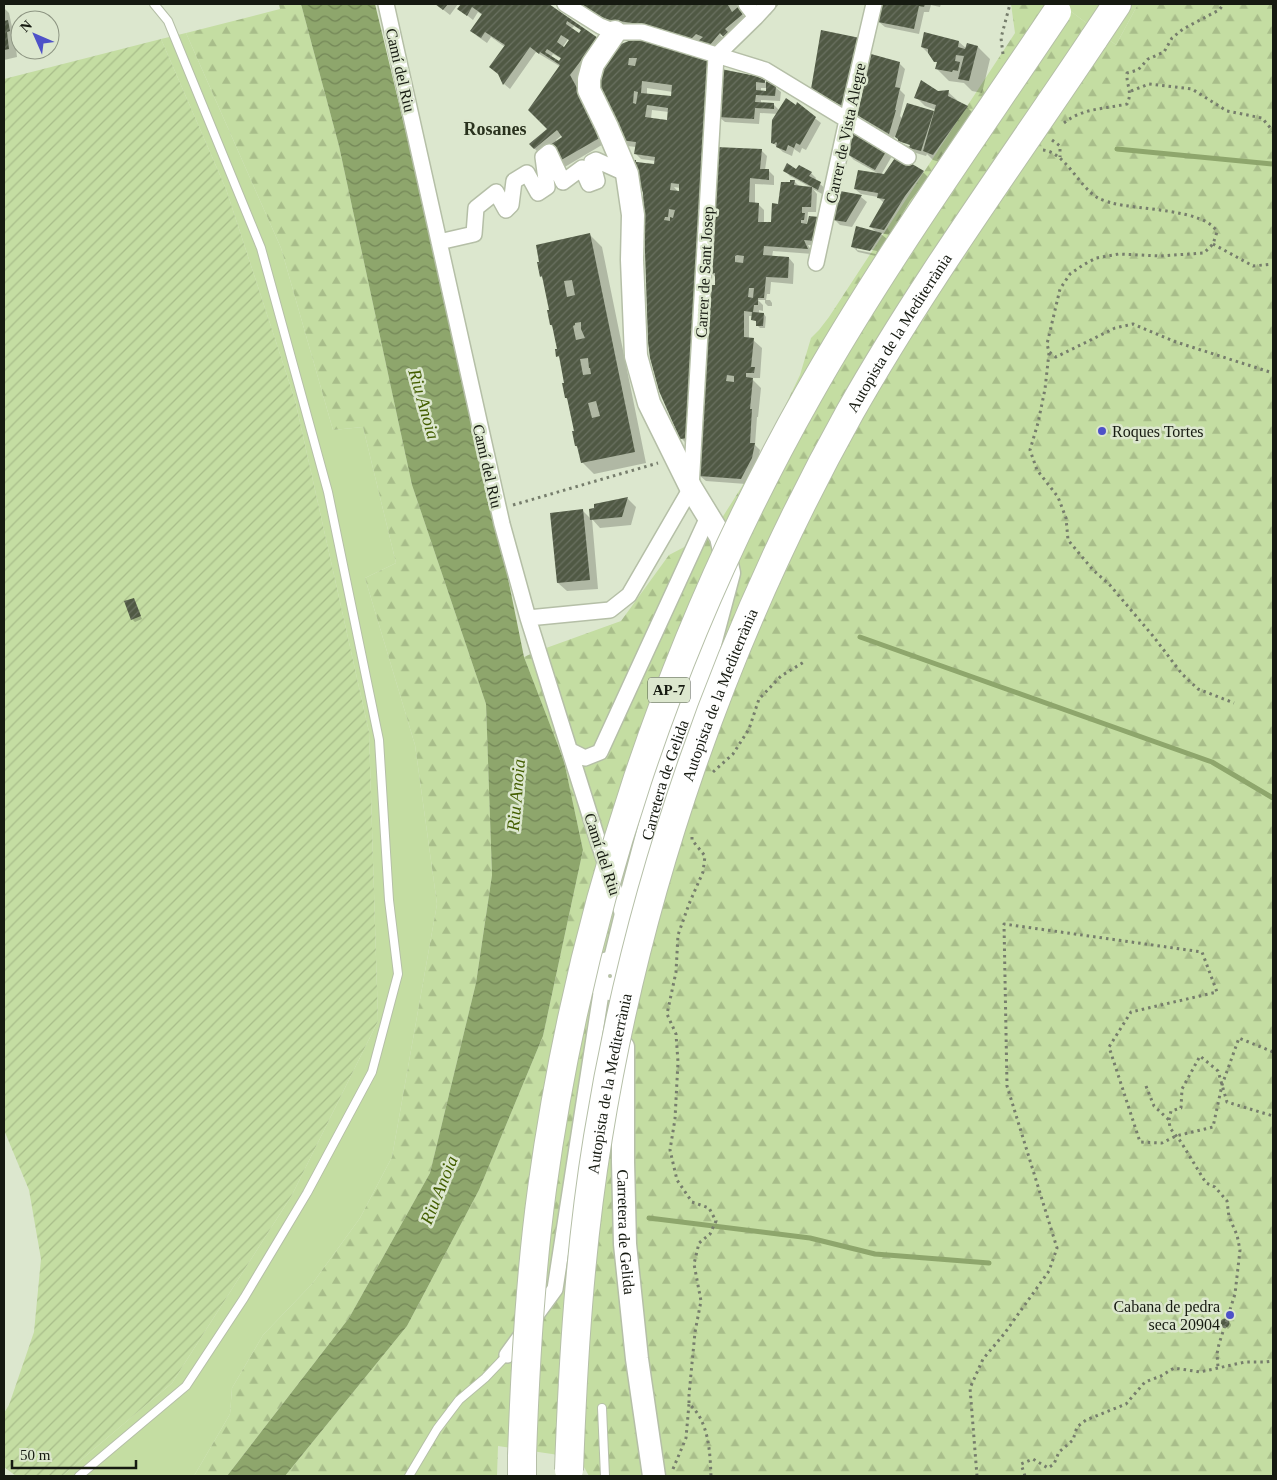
<svg xmlns="http://www.w3.org/2000/svg" width="1277" height="1480" viewBox="0 0 1277 1480" font-family="'Times New Roman',serif">
<defs>
<pattern id="forest-firs" width="22" height="20" patternUnits="userSpaceOnUse" patternTransform="scale(1.25)"><rect width="22" height="20" fill="#c4dda2"/><path d="M5 1l3.5 6h-7zM16 11l3.5 6h-7z" fill="#a8bd8a"/></pattern>
<pattern id="garden-furrows" width="10" height="10" patternUnits="userSpaceOnUse" patternTransform="scale(1.25)"><rect width="10" height="10" fill="#c4dda2"/><path d="M-1 1l2-2M0 10L10 0M9 11l2-2" fill="none" stroke="#a8bd8a"/></pattern>
<pattern id="water-waves" width="16" height="10" patternUnits="userSpaceOnUse" patternTransform="scale(1.25)"><rect width="16" height="10" fill="#8ea66c"/><path d="M0 5q4-4 8 0t8 0" fill="none" stroke="#738657"/></pattern>
<pattern id="building-hatch" width="6" height="6" patternUnits="userSpaceOnUse" patternTransform="scale(1.25)"><rect width="6" height="6" fill="#505944"/><path d="M-1 1l2-2M0 6l6-6M5 7l2-2" fill="none" stroke="#6a7161"/></pattern>
</defs>
<rect width="100%" height="100%" fill="#dce7ce"/>
<path fill="#c4dda2" d="M1061 4H1138L1116 45Z
M186 33 281 248 333 430 363 427 396 563 365 578 415 745 437 904 392 1157 360 1218 312 1284 263 1335 232 1388 230 1414 194 1476H62L172 1383 292 1195 378 1021 369 732 295 400 226 189 161 39Z"/>
<path fill="url(#forest-firs)" d="M279 4H301L339 146 412 485 486 704 492 875 476 983 430 1173 349 1318 227 1476H194L230 1414 232 1388 263 1335 312 1284 360 1218 392 1157 437 904 415 745 365 578 396 563 363 427 333 430 281 248 186 33 280 9Z
M1011 4H1061L1116 45 1138 4H1273V1476H589L579 1458 498 1446 497 1476H285L407 1326 479 1190 543 1036 583 850 564 761 524 657 535 652 621 621 669 555 713 532 741 488 772 433 800 375 811 338 819 330 829 317 1015 33Z"/>
<path fill="url(#garden-furrows)" d="M161 39 226 189 295 400 369 732 378 1021 292 1195 172 1383 62 1476H16L4 1467V1413L9 1405 34 1332 41 1259 29 1190 4 1130V79Z"/>
<path fill="url(#water-waves)" d="M301 4H375L450 316 499 534 524 657 564 761 583 850 543 1036 479 1190 407 1326 285 1476H227L349 1318 430 1173 476 983 492 875 486 704 412 485 339 146Z"/>
<path fill="#0003" fill-rule="evenodd" d="M436 4H458L450 15Z
M462 4H547L586 31 606 47 577 86 607 142 563 168 540 154 531 145 549 129 529 110 561 67 536 52 510 89 504 84 500 75 505 47 491 37 487 43 477 36 472 30 482 15 478 12 473 20 459 9ZM574 26 582 31 580 35 571 29ZM568 39 569 41 562 53 560 51ZM553 54 562 59 559 63 551 57ZM562 135 564 137 557 142 556 140Z
M574 4H736L738 7 737 8 747 20 730 35 722 34 720 35 725 40 715 51 597 20Z
M760 4H779L770 15Z
M883 4H941L940 7 931 5 929 12H924L919 34 885 27 879 22Z
M4 8 9 13 12 27 16 30 18 40H15L17 57 4 60Z
M822 32 850 112 818 94 812 88Z
M959 42 967 49 978 47 990 59 982 93 972 91 964 83 949 81 937 69 938 63 922 47Z
M615 48 707 61 713 67 703 288 716 286V278L712 273 714 219 761 150 767 156 765 170 769 171 774 176V185L755 184V204H758L764 210V223H772L779 205 794 181 800 187 812 188 790 176 784 170 811 173 816 178 815 180 826 189 824 195 813 189 817 194 816 212H808L807 223H809L819 246 808 245 813 254 773 251 772 257 789 258 794 264 793 284 771 282 770 294H767L766 300H770L772 303V306H768L765 303V300H758L763 305V311L759 310V314H764L766 317 765 328H760L757 325 758 322H755L762 323 753 316H749V339L753 340 762 348 760 378H751L761 388 758 417H757L755 445 760 450 757 464 746 484 706 481 700 476 693 450 681 438 644 192 632 161 655 165 656 161 641 159 636 154V147L627 146 621 140ZM647 88 673 92 672 98 647 94ZM652 110 669 112 668 122 651 119ZM674 187 680 188V194ZM698 193H701L699 226H697Z
M899 63 905 69 900 90 905 95 900 116 903 119 933 112 935 114 936 110 925 106 916 97 948 92 957 100V102L967 107 976 116 943 163 933 160 927 154 926 156 916 153 902 144 915 148 916 146 901 141V143L895 136 894 138 864 121 858 115Z
M756 78 775 87 781 92 780 101 761 100V104H773L780 111 796 106 797 104 821 123 806 150 802 148 800 153 794 149 792 156 783 152 772 142 778 114 760 113 759 124 725 122 719 117ZM761 88H767V92H761Z
M886 151 892 156 881 175 854 160 848 154Z
M923 172 929 178 910 201 890 235 880 233 887 239 876 256 858 252 852 246 877 233 871 227 884 203 878 197 861 194 855 189 884 176ZM857 247 877 251 876 254 857 250Z
M841 193 861 197 867 202 852 227 840 225 834 219Z
M590 235 602 247 646 463 594 474 582 462 579 449 576 446V432L569 401 566 398V384L561 359 558 356 559 350 554 328 551 325V311L544 280 541 276Z
M628 499 636 507 631 525 600 528 592 519 598 589 567 591 558 583 583 511 591 519 595 509V505Z
M133 599 142 619 135 622 132 619Z
M1226 1320 1231 1324V1326L1228 1329 1221 1322Z"/>
<g fill="none" stroke-linecap="round" stroke-linejoin="round">
<path stroke="#8ea66c" stroke-width="5" d="M1117 149 1273 164
M860 637 1212 762 1273 798
M649 1218 810 1238 875 1254 989 1263"/>
</g>
<path fill="url(#building-hatch)" fill-rule="evenodd" d="M435 4H448L443 10Z
M461 4H549L598 38 570 75 603 136 556 163 547 147 562 137 557 130 534 149 529 144 547 129 528 110 560 65 540 52 539 54 530 47 503 85 498 74 489 67 505 45 485 32 481 38 470 31 482 14 472 7 467 16 457 9ZM567 21 581 30 579 33 566 24ZM561 35 569 40 564 47 557 42ZM547 49 561 58 559 61 545 52Z
M575 4H730L728 5 732 12 738 7 743 14 725 29 730 34 725 39 720 33 709 46 697 42 703 37 696 34 690 40 640 24 610 20 587 12Z
M882 4H925L924 7 919 6 914 29 878 22Z
M8 20 10 31 7 32 9 49 4 50V21Z
M821 30 860 38 844 107 811 89Z
M924 32 959 41 958 47 965 49 967 43 978 46 969 81 958 79 964 56 956 55 955 61 960 62 958 71 953 70 952 72 935 69 937 62H934L928 53V49L921 47Z
M641 39 708 60 702 150 688 438 680 439 659 391 650 358 648 342 643 193 633 165V160H636V162L654 164 655 157 634 154 636 142 620 140 599 99 598 75 614 47 631 40ZM629 58H637L635 66 628 65ZM642 81 672 85 671 96 641 93ZM634 91 638 92 636 104 633 103ZM647 105 668 108 667 120 645 117ZM671 183 679 184V191L670 190ZM669 209 675 210 673 218 670 217V221L664 220 665 217H668Z
M871 54 900 62 895 87 900 88 895 110H896L889 134 857 115Z
M721 69 756 76 765 80V83L756 82V90L766 91V81L776 86 775 96 756 95 755 102 774 103V109L755 108 754 119 718 117Z
M921 80 938 91 949 90 948 96 968 106 933 155 923 151 936 105 914 98Z
M786 98 796 105 797 102 816 117 800 145 796 143 794 148 788 145 786 151 776 147 777 143 776 142 774 144 771 143 772 120Z
M907 103 934 111 921 151 909 148 910 145 898 141V139L895 137Z
M857 132 887 150 875 170 847 154 852 134Z
M716 147 762 149 760 169H769V180L750 178 749 202 759 203 758 222H771L772 203 778 204 781 182H790V180H795L794 185 812 187 811 207H802V213H805L804 220H801V223L807 224 809 216 819 217 814 241 804 240 808 249 764 246 763 255 789 257 788 278 766 277 764 298H758V305H754L753 312 764 313 763 326H756V321L751 320 752 312 744 311V337L754 338 751 367H755L754 373H746V377L753 378 750 409H752L750 443H755L752 458 741 479 699 476 709 285H715V273L711 274ZM737 255 744 256 743 263 735 262V256ZM749 288H754L753 298 748 297ZM727 375 734 376V382L726 381Z
M897 155 924 171 905 196 884 230 869 227 885 199 877 198 878 193 854 189 858 170 884 174Z
M787 163 796 169 799 165 812 172 809 176 821 182 818 190 783 171Z
M840 191 862 195 846 222 833 220Z
M856 226 882 233 870 251 851 247Z
M590 233 635 452 581 463 577 446H575L572 431H574L567 398H565L562 383H564L559 356 556 357 555 349H557L552 325H550L547 310H549L542 276 540 277 537 262H539L536 245ZM572 280 575 295 567 297 564 281ZM581 322V329L585 338 576 340 573 326 575 325V323ZM588 358 589 368H590L591 374 583 375 580 359ZM596 401 600 416 592 418 588 403Z
M628 497 622 517 590 520 589 509 594 508V504Z
M583 509 590 580 557 583 550 513Z
M134 598 141 616 131 620 124 601Z
M1220.5 1323a4.5 4.5 0 1 1 9 0a4.5 4.5 0 1 1-9 0Z"/>
<g fill="none" stroke-linecap="round" stroke-linejoin="round">
<g stroke="#b5bfa7" stroke-width="10">
<path id="lane" d="M602 1408 605 1476
M79 1476 186 1386 244 1298 307 1193 372 1072 398 974 389 900 379 740 328 492 261 248 168 21 154 4
M409 1476 437 1429 459 1400 485 1378 507 1355"/>
</g>
<g stroke="#b5bfa7" stroke-width="18">
<path id="street" d="M386 4 502 524 528 618 598 841 624 918
M565 4 600 26 615 32H642L765 70 908 157
M746 4 756 17
M716 56 756 17 768 4
M439 242 474 234 476 208 496 192 506 210 511 205 514 181 527 173 538 193 547 187 543 157 549 152 563 182 582 168 589 184 597 181 592 162 596 160 627 174
M816 263 847 120 874 4
M528 618 610 610 629 595 691 488 716 56
M571 751 585 758 600 752 708 517
M507 1355 555 1289 602 987"/>
</g>
<g stroke="#b5bfa7" stroke-width="25">
<g id="secondary">
<circle cx="610" cy="976" r="13"/>
<path id="s1" d="M614 963 625 918 661 783 709 648 729 573 721 537 691 488 649 403 636 356 632 260 633 215 627 174 607 127 589 90V79L593 64 615 32"/>
<path id="s2" d="M623 1047V1162L625 1244 637 1359 654 1476"/>
</g>
</g>
<g stroke="#b5bfa7" stroke-width="30">
<path id="highway" d="M1093 40 1117 4
M522 1476V1456"/>
</g>
<path stroke="#767d6c" stroke-width="3" stroke-dasharray="2.5 4" stroke-linecap="butt" d="M1003 54 1001 38 1010 4
M1131 91 1149 84 1192 89 1227 111 1262 118 1273 131
M1064 123C1082 108 1105 109 1127 104 1133 92 1126 85 1127 73L1138 70 1148 59 1164 52 1172 38 1183 29 1219 10 1224 4
M1052 140 1060 146V157
M1043 150C1065 152 1079 187 1098 198 1102 200 1108 202 1112 203 1138 210 1206 209 1217 232L1213 244 1204 253 1160 256 1119 254 1096 258 1083 265 1070 274 1060 289 1047 344 1049 352 1056 357 1115 328 1133 324 1176 342 1273 373
M1213 244 1253 266 1273 264
M1049 353 1045 389 1038 423 1030 450 1037 470 1058 497 1066 518 1068 540 1093 570 1109 584 1153 636 1182 674 1198 689 1234 703
M513 505 658 463
M713 772 733 754 749 729 759 699 781 676 804 662
M692 837V840L705 856 703 872 689 904 678 935 676 972 667 1014 676 1034 678 1062 675 1119 670 1150 677 1180 692 1202 709 1208 716 1221 710 1234 699 1243 694 1264 701 1301 695 1332 689 1395V1404C709 1421 710 1452 711 1476
M1146 1086 1154 1106 1169 1120 1170 1128 1181 1142 1206 1183 1215 1187 1227 1201 1229 1217 1237 1235 1240 1250 1235 1294 1219 1344 1217 1354 1218 1367
M1169 1120 1171 1111 1181 1108 1182 1089 1200 1056 1218 1071 1227 1102 1273 1116
M673 1469 686 1438 689 1404
M977 1476 970 1388 983 1359 1004 1334 1049 1271 1057 1248 1007 1086 1004 924 1202 952 1217 992 1131 1012 1109 1047 1140 1142 1162 1143 1176 1136 1213 1127 1222 1085 1239 1038 1273 1052
M1025 1476 1021 1464 1033 1459 1048 1468 1054 1464 1059 1452 1073 1440 1077 1427 1086 1420 1126 1404 1145 1382 1161 1376 1174 1368 1200 1372 1245 1362H1265L1273 1361"/>
<use href="#lane" stroke="#fff" stroke-width="8"/>
<use href="#street" stroke="#fff" stroke-width="15"/>
<use href="#secondary" stroke="#fff" stroke-width="22"/>
<use href="#highway" stroke="#fff" stroke-width="28"/>
<g stroke="#b5bfa7" stroke-width="30" stroke-linecap="butt">
<g id="highway-bridge">
<path d="M522 1456C525 1367 530 1277 542 1189 580 911 670 639 808 395 883 262 972 139 1057 12"/>
<path id="s3" d="M569 1470C573 1359 580 1247 598 1137 639 883 725 636 850 412 923 283 1011 163 1093 40"/>
</g>
</g>
<use href="#highway-bridge" stroke="#fff" stroke-width="28"/>
</g>
<g fill="#4e51c8" stroke="#dce7ce" stroke-width="2">
<circle cx="1102" cy="431" r="5"/>
<circle cx="1230" cy="1315" r="5"/>
</g>
<g text-anchor="middle" stroke-width="5" stroke-linejoin="round" paint-order="stroke">
<rect fill="#dce7ce" stroke="#51584a" stroke-width="1" x="648" y="677.5" width="42" height="25" rx="4"/>
<g font-size="15" font-weight="bold" fill="#161a11">
<text x="669" y="695">AP-7</text>
</g>
<g font-size="16" fill="#161a11" stroke="#dce7ce">
<text transform="translate(401 70) rotate(77)" y="6">Camí del Riu</text>
<text transform="translate(845 133) rotate(-78)" y="6">Carrer de Vista Alegre</text>
<text transform="translate(704 272) rotate(-87)" y="6">Carrer de Sant Josep</text>
<text dy="6" stroke="none"><textPath href="#s3" startOffset="1199">Autopista de la Mediterrània</textPath></text>
<text transform="translate(488 466) rotate(77)" y="6">Camí del Riu</text>
<text dy="6" stroke="none"><textPath href="#s3" startOffset="794">Autopista de la Mediterrània</textPath></text>
<text dy="6" stroke="none"><textPath href="#s1" startOffset="190">Carretera de Gelida</textPath></text>
<text transform="translate(603 854) rotate(72)" y="6">Camí del Riu</text>
<text dy="6" stroke="none"><textPath href="#s3" startOffset="389">Autopista de la Mediterrània</textPath></text>
<text dy="6" stroke="none"><textPath href="#s2" startOffset="185">Carretera de Gelida</textPath></text>
</g>
<g font-size="16" fill="#161a11" stroke="#dce7ce" text-anchor="start">
<text x="1112" y="437">Roques Tortes</text>
<text x="1220" y="1312" text-anchor="end">Cabana de pedra<tspan x="1220" dy="18">seca 20904</tspan></text>
</g>
<g font-size="18" font-weight="bold" fill="#2a321e" stroke="#dce7ce">
<text x="495" y="135">Rosanes</text>
</g>
<g font-size="18" font-style="italic" fill="#435e00" stroke="#dce7ce">
<text transform="translate(424 404) rotate(74)" y="6">Riu Anoia</text>
<text transform="translate(516 795) rotate(-85)" y="6">Riu Anoia</text>
<text transform="translate(439 1190) rotate(-68)" y="6">Riu Anoia</text>
</g>
</g>
<rect width="1277" height="1480" fill="none" stroke="#161a11" stroke-width="10"/>
<g transform="translate(35 35) rotate(315)"><circle r="24" fill="#dce7ce" stroke="#8d9582"/>
<path d="M0-4L9 19L0 12L-9 19Z" fill="#4e51c8"/>
<text y="-8" font-size="14" font-weight="bold" text-anchor="middle" fill="#161a11">N</text>
</g>
<path d="M12 1460v8h124v-8" fill="none" stroke="#161a11" stroke-width="2.5"/>
<text x="20" y="1460" font-size="15" fill="#161a11" stroke="#dce7ce" stroke-width="4" paint-order="stroke">50 m</text>
</svg>
